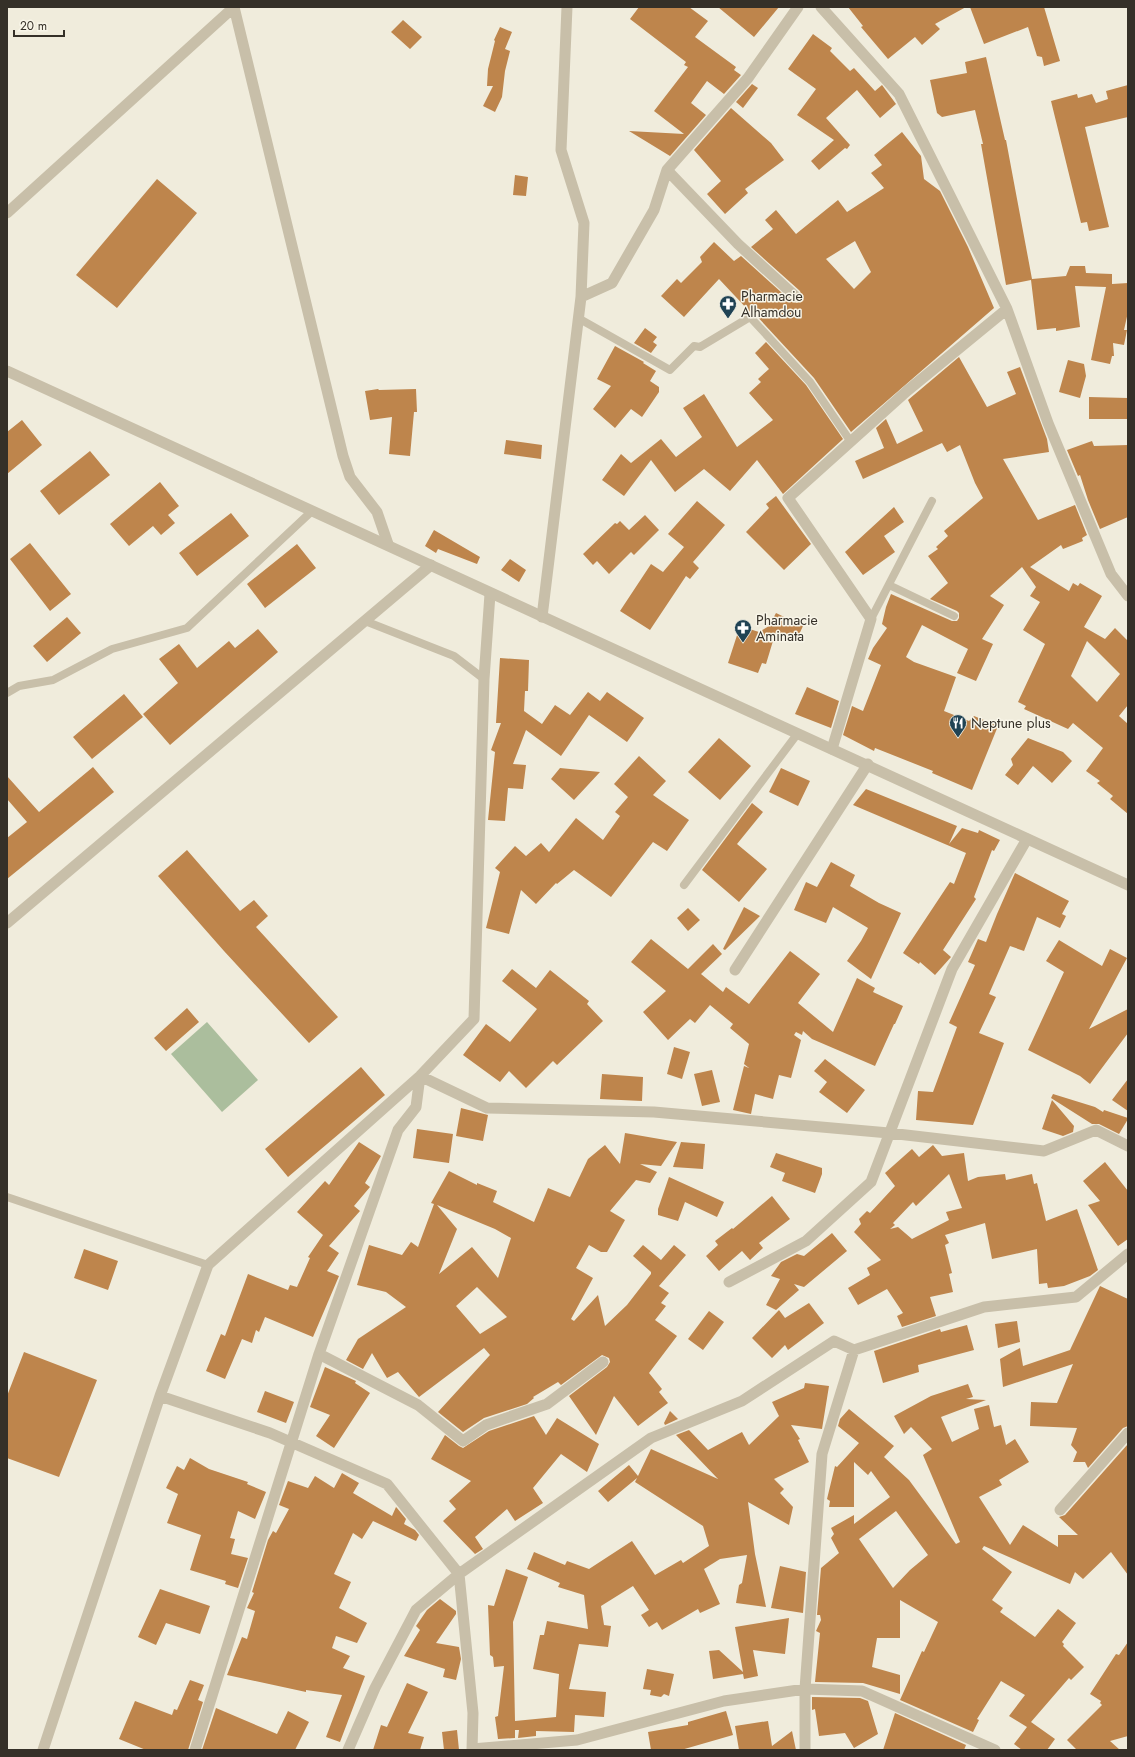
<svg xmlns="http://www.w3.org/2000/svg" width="1135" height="1757" viewBox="0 0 1135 1757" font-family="Jost,sans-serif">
<rect width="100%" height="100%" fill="#f0ecdc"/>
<path fill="#abbe9d" d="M207 1022 258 1080 222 1112 171 1054Z"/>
<path fill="#be854c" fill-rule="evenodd" d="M639 7H689L708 21 695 37 736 67 734 70 741 75 724 94 707 81 691 103 706 115 670 156 629 131 684 134 654 111 688 67 684 65 686 62 630 19Z
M718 7H779L754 37Z
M848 7H966L935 24 940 29 922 45 915 37 888 59 861 27 863 26Z
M970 7H1044L1060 61 1044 66 1042 57 1037 56 1028 27 984 44Z
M403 20 422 37 410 49 391 32Z
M500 27 512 32 505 49 510 51 505 71 502 97 495 112 483 106 493 86H487L488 69 495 41 494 40Z
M813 34 832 48 830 51 850 71 854 68 875 91 882 85 896 104 880 118 857 90 826 118 850 145 847 149 845 148 819 170 811 161 834 140 797 115 816 89 788 69Z
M986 57 1005 140H1006L1032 279 1066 276 1070 266H1085L1086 273 1112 274V284L1128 283V312L1124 330H1127L1124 345 1113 343 1114 356H1112L1110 364 1091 360 1106 287 1075 286 1080 327 1056 331V328L1037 330 1031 280 1006 285 981 144H983L975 110 942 117 937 113 930 80 967 73 965 62Z
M752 84 758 88 743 108 736 102Z
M1128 85V117L1085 127 1109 227 1089 231 1087 222 1081 223 1051 101 1077 94 1078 98 1092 94 1096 103 1108 99 1106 91Z
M731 108 771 143 784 160 745 189 748 193 725 214 707 194 721 181 694 150Z
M902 132 921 156 924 179 940 191 968 247 994 308 851 432 814 378 754 313 750 312 719 279 684 317 661 296 677 279 681 283 702 262 700 257 714 242 734 261 741 256 791 301 797 303 800 301 802 297 800 291 751 247 773 229 765 220 776 210 796 234 838 200 847 212 884 188 871 173 882 165 874 155ZM855 241 871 272 854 289 826 259Z
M515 175 528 177 526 196 513 195Z
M157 179 197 213 117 308 76 275Z
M645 328 657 337 653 342 657 345 651 353 634 343Z
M766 342 806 385 843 439 783 494 757 460 730 491 704 469 675 492 651 460 624 496 602 480 621 454 631 463 661 439 676 457 702 437 683 408 704 394 737 447 773 420 749 393 761 382 758 379 769 369 755 353Z
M615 346 644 362 643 363 656 371 650 381 659 387V392L642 417 631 409 615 428 593 409 611 386 597 379Z
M959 357 987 407 1016 394 1007 372 1020 367 1047 439 1049 452 1003 459 1038 520 1075 505 1087 535 1082 538 1083 541 1063 549 1061 545 1030 567 1069 591 1073 583 1078 586 1080 583 1102 596 1084 627 1105 639 1115 628 1128 641V705L1119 716 1128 724V814L1110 799 1113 796 1097 783 1100 781 1086 771 1103 748 1073 723 1068 729 1024 709 1026 706 1018 702 1045 644 1023 630 1040 602 1030 596 1036 587 1022 567 990 596 1004 605 982 639 993 644 976 681 957 673 968 649 922 625 906 657 914 662 956 677 944 711 969 721 974 716 998 726 972 790 932 773 933 771 875 748 874 751 843 735 852 706 863 711 881 665 868 659 873 648 887 628 882 624 886 607 891 594 952 621H957L959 618V613L957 611 930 599 948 583 928 556 938 549 936 547 948 536 944 531 983 498 975 483 960 445 947 452 942 443 863 479 855 461 884 448 876 428 886 419 897 444 923 431 908 400ZM1087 641 1120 674 1097 702 1071 676Z
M1068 360 1084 364 1086 376 1080 398 1059 392Z
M378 389 379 390 416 389 417 412H414L410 456 389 454 392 417 370 420 365 391Z
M1089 397 1128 398V419H1089Z
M22 420 42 445 7 474V432Z
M506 440 542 445 541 459 504 454Z
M1092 441 1094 446 1128 445V517L1100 529 1088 500 1080 475 1078 476 1067 450Z
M90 451 110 475 59 515 40 491Z
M160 482 179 506 168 515 175 523 161 535 153 526 129 546 110 524Z
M776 496 811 544 784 570 746 532 769 508 766 504Z
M697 501 725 525 693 562 699 568 690 579 686 576 650 630 620 611 651 564 663 572 684 547 668 534Z
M894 507 904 522 884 536 895 552 863 575 845 552Z
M231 513 249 536 197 576 179 553Z
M645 515 659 530 634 555 631 552 609 574 597 561 593 565 583 554 615 523 617 524 620 521 629 530Z
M434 530 480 557 477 564 438 549 436 553 425 546Z
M30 543 71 594 50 611 10 559Z
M297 544 316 568 265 608 247 584Z
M510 559 526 570 519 582 501 570Z
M776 613 803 626 796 641 776 631 766 664 762 663 758 673 728 663 740 626 759 632 769 626Z
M67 617 81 633 47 662 33 646Z
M258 629 278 652 170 745 143 714 178 683 159 659 179 644 197 668 229 641 235 648Z
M500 658 529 660 528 691H525L524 711 542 724 555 705 570 715 588 692 600 701 607 692 644 718 627 742 589 715 561 756 526 730 513 764 526 765 523 789 508 788 505 821 488 820 495 752 491 750 501 723H496Z
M807 687 839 701 831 728 795 714Z
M124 694 143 717 92 759 73 737Z
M719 738 751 766 720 800 688 772Z
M1028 738 1063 752 1072 761 1052 783 1033 766 1018 785 1005 775 1013 765 1011 759Z
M639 756 666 781 653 795 689 820 667 851 653 842 611 897 574 870 557 884 556 883 536 904 521 890 509 934 486 928 500 872 495 868 515 846 526 856 541 843 549 852 576 818 603 840 620 816 615 812 628 797 614 784Z
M93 767 114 792 7 879V838L27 822 7 799V776L39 812Z
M560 768 600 772 574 800 551 779Z
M781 768 810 781 798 806 769 792Z
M866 789 957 826 949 844 962 828 978 833 979 830 1000 840 994 851 992 850 974 897 976 899 943 950 951 957 935 975 920 962 919 964 903 953 950 882 954 884 966 853 853 805Z
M752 803 763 812 737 844 767 869 739 902 702 870Z
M187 850 240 911 254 900 268 916 256 927 338 1017 309 1043 224 951 158 876Z
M831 862 855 875 850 886 879 903 901 913 871 979 847 961 861 941 868 928 833 907 826 923 794 910 806 882 817 887Z
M1015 873 1069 901 1062 914 1066 916 1060 928 1037 917 1024 951 1010 946 989 994 996 997 979 1033 1004 1043 973 1125 916 1120 918 1091 933 1092 957 1027 949 1023 975 965 968 962 978 939 986 942 997 914Z
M744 907 760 916 725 950 723 949Z
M688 908 700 920 688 931 677 918Z
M651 939 688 969 713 944 722 954 701 974 723 992 726 987 749 1004 790 951 820 974 798 1003 833 1032 857 978 875 988 873 992 903 1006 895 1024H894L875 1066 812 1039 803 1031 802 1035 796 1032 794 1035 801 1040 791 1078 779 1075 773 1099 755 1094 751 1114 733 1110 744 1066 749 1068 744 1064 749 1044 730 1028 733 1024 710 1005 695 1023 690 1019 668 1040 643 1012 666 991 631 962Z
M1059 940 1102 966 1110 949 1127 958 1089 1029 1128 1009V1033L1090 1084 1080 1076 1028 1050 1064 972 1046 961Z
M512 969 536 988 550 970 589 1001 587 1004 603 1021 557 1065 553 1061 526 1088 509 1071 500 1082 463 1055 486 1024 510 1042 537 1009 502 981Z
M187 1008 199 1022 166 1051 154 1038Z
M674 1047 690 1052 682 1079 667 1074Z
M825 1059 865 1090 847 1113 819 1092 827 1082 814 1071Z
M361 1067 385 1095 288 1177 265 1149Z
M712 1070 720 1102 702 1106 694 1074Z
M602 1074 643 1077 642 1101 600 1099Z
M1128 1079V1111L1112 1100Z
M1053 1094 1095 1107 1103 1112 1104 1110 1128 1118V1119L1119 1134 1099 1124H1092L1051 1098Z
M1052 1100 1074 1126 1073 1132 1063 1136 1042 1129Z
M461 1108 488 1115 483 1141 456 1136Z
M417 1129 453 1134 449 1163 413 1158Z
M625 1133 677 1142 661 1166 640 1164 657 1172 650 1183 636 1180 610 1211 625 1220 607 1252H601L589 1245 576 1268 593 1278 571 1319 574 1321 598 1295 605 1326 627 1305 651 1274V1272L633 1256 643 1245 661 1260 674 1245 686 1255 659 1286 669 1293 661 1303 666 1306 655 1320 677 1336 649 1373 662 1389 659 1392 668 1403 638 1426 614 1396 596 1435 569 1396 607 1367 610 1362 609 1358 602 1355 561 1385 558 1382 533 1397 534 1398 527 1404 484 1418 463 1432 438 1412 490 1355 484 1348 419 1397 398 1372 387 1378 372 1353 363 1369 346 1360 358 1339 406 1307 386 1292 357 1285 369 1245 402 1255 411 1242 418 1247 434 1204 431 1203 449 1171 477 1185V1183L497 1191 493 1202 534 1222 548 1188 570 1197 588 1159 605 1145 620 1164ZM437 1205 495 1229 511 1238 498 1278 472 1247 439 1274 457 1229ZM477 1287 507 1317 480 1334 456 1306Z
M359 1142 381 1156 365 1183 370 1187 354 1206 360 1211 329 1246 339 1253 327 1271 339 1276 313 1337 265 1317 259 1332 256 1330 252 1343 242 1339 225 1379 206 1371 221 1334 225 1336 248 1274 288 1290 290 1285 297 1287 310 1258 308 1257 323 1235 297 1212 325 1181 329 1185Z
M681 1142 705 1144 703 1169 673 1167Z
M933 1145 942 1156 964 1153 968 1181 978 1177 1005 1174 1006 1180 1032 1174 1034 1184 1037 1183 1046 1221 1077 1209 1098 1270 1090 1276 1064 1286 1048 1288 1047 1283 1039 1284 1037 1249 992 1259 985 1223 945 1235 949 1243 945 1245 952 1273 949 1274 953 1292 930 1297 936 1316 902 1327 897 1316 903 1313 887 1289 858 1305 848 1288 870 1275 867 1268 881 1260 854 1232 861 1224 859 1219 867 1211 870 1213 895 1186 885 1173 912 1149 919 1157ZM949 1174 962 1208 946 1212 949 1220 912 1239 898 1227 890 1229 895 1225 893 1223 913 1202 916 1206Z
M776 1153 822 1168V1174L815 1193 782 1181 785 1173 770 1167Z
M1105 1162 1128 1191V1239L1118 1246 1088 1205 1100 1201 1083 1181Z
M669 1177 724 1202 717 1217 685 1202 678 1221 658 1215V1209Z
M772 1196 790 1219 759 1243 763 1248 750 1260 742 1251 719 1271 706 1256 718 1245 715 1241 732 1228 733 1229Z
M832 1233 847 1251 804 1287 794 1284 799 1290 776 1310 766 1305 780 1279 771 1276 781 1262 797 1254 804 1256Z
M84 1249 118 1261 108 1290 74 1278Z
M1100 1286 1128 1299V1426L1123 1428 1088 1468 1085 1462H1073L1077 1452 1071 1445 1077 1428 1030 1426 1031 1402 1057 1403 1073 1364 1003 1387 1000 1359 1020 1348 1023 1366 1070 1350Z
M809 1303 824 1323 788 1350 785 1345 772 1358 752 1338 779 1310 785 1318Z
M709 1311 724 1322 703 1350 688 1339Z
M1017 1321 1020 1342 998 1348 995 1324Z
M967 1325 974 1350 918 1365 919 1372 883 1383 874 1351 940 1329 941 1332Z
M24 1352 97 1380 59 1477 7 1458V1396Z
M325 1367 356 1381 355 1383 370 1393 334 1448 316 1436 330 1415 310 1407Z
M805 1383 829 1386 822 1429 791 1425 800 1439 798 1440 809 1462 774 1479 784 1489 780 1493 793 1507 789 1525 748 1502 755 1554 766 1607 736 1603 739 1585 742 1583 747 1555 720 1559 704 1569 720 1604 700 1613 698 1609 662 1630 657 1622 649 1627 641 1615 649 1610 633 1586 601 1606 604 1625 611 1626 608 1647 579 1644 569 1689 606 1692 604 1717 575 1715 574 1732 536 1731V1736L518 1738 519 1730H515V1738L498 1739 495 1717 498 1716 504 1666 494 1667 493 1657 490 1655 488 1605 494 1606 506 1569 528 1577 513 1622 515 1721 556 1717 559 1674 533 1669 540 1635H544L547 1621 588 1629 584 1595 558 1587 560 1583 527 1569 534 1552 565 1565 567 1561 589 1569 632 1541 655 1575 681 1560 683 1563 709 1546 703 1526 635 1482 637 1478 608 1502 598 1491 629 1465 638 1476 651 1449 718 1479 676 1435 689 1430 708 1450 742 1432 749 1445 779 1416 772 1402 804 1388Z
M968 1384 973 1397 966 1399 986 1400 941 1417 952 1442 979 1429 974 1409 989 1405 994 1427 1001 1425 1006 1445 1015 1439 1029 1462 999 1480 1002 1485 979 1497 1010 1545 1023 1525 1058 1547V1535H1078L1059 1517 1065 1515 1128 1444V1575L1111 1552 1083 1579 1075 1572 1070 1584 984 1546 982 1549 1012 1572 992 1600 1003 1608 1000 1612 1035 1637 1058 1609 1076 1623 1062 1642 1064 1644 1063 1646 1084 1667 1071 1680 1069 1678 1031 1722 1055 1739 1047 1750H1022L1014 1744 1027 1727 1009 1716 1025 1695 1001 1681 977 1719 979 1720 973 1732 900 1700 922 1651 924 1652 938 1622 900 1600V1638H877L872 1667 900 1675V1694L863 1683 815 1682 820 1633 816 1631 821 1620 820 1615H817L821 1568 839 1553 831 1538 834 1534 831 1528 854 1515V1524L890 1497 871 1471 868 1475 854 1462V1507H829L830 1501 827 1499 835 1466 837 1467 859 1443 838 1426 840 1419 849 1409 894 1446 884 1457 909 1480 956 1544 960 1542 923 1455 932 1449 911 1427 904 1434 894 1416 931 1396ZM896 1511 928 1555 910 1570 893 1588 859 1539Z
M265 1391 294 1402 286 1423 257 1412Z
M670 1411 678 1419 665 1425 664 1423Z
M534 1416 546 1435 557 1418 599 1444 587 1472 561 1454 533 1488 543 1503 515 1521 507 1509 475 1537 483 1549 475 1554 443 1521 456 1509 449 1501 471 1481 431 1459 445 1435 459 1446 463 1448 489 1431Z
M190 1458 209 1469 248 1482 247 1484 266 1492 255 1519 238 1511 230 1538 235 1539 231 1554 248 1558 238 1588 225 1584 226 1581 190 1570 201 1535 167 1523 178 1494 166 1488 177 1466 184 1470Z
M342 1473 359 1483 353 1493 392 1516 396 1507 397 1508 406 1519 404 1524 415 1530 419 1535 416 1541 373 1521 362 1539 353 1533 334 1574 351 1582 339 1608 367 1623 357 1643 336 1636 332 1648 350 1656 343 1668 365 1676 340 1742 326 1737 342 1695 306 1690V1692L227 1675 242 1637 247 1639 255 1611 247 1608 254 1593 252 1592 268 1540 273 1531 276 1533 289 1509 279 1505 288 1481 308 1488 315 1476 334 1488Z
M780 1566 806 1572 803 1613 771 1608Z
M160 1589 210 1606 200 1634 166 1623 156 1645 138 1637Z
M440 1599 456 1611V1614L436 1643 459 1647 461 1659 456 1680 443 1677 445 1669 404 1656 420 1630 416 1626 427 1610Z
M789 1618 785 1654 753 1650 758 1676 744 1679 743 1674 713 1679 709 1651 719 1650 743 1672 735 1627Z
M1128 1642V1736L1110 1741 1120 1750H1077L1067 1740 1102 1705 1100 1703 1101 1701 1090 1694 1116 1654 1119 1655Z
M647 1669 674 1674 669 1696 664 1694 661 1697 650 1695 651 1690 643 1689Z
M190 1680 204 1685 198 1700 203 1702 188 1750H146L119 1739 135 1701 172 1715 174 1709 177 1710Z
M407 1683 428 1692 408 1733 424 1737 420 1750H373L381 1725 387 1727Z
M812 1697 860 1698 868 1701 878 1734 854 1748 845 1733 819 1736 815 1709 812 1710Z
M216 1708 277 1734 288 1711 309 1722 295 1750H202Z
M726 1711 733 1735 681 1750H651L648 1732 688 1725V1722Z
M895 1713 966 1745 964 1750H883Z
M768 1721 772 1746 792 1731 796 1750H739L735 1726Z
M457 1730 459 1750H444L442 1732Z"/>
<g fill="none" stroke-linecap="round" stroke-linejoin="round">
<path stroke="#c8bfa9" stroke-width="8" d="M578 318 670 370 694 346 700 347 750 317 810 382 851 442
M889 585 954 616
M871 619 932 501
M365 621 454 656 484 679
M7 693 19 686 53 680 112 649 187 628 312 511
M684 885 798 733
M7 1197 208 1265"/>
<path stroke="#c8bfa9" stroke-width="11" d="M234 7 343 456 350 477 377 512 388 544
M821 7 899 94 1007 309 1048 423 1111 574 1128 596
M667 170 738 244 795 296
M7 213 234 7
M581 297 612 283 654 210 667 170 748 78 798 7
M542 617 581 297 584 223 561 150 567 7
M832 749 871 619 788 498 907 391 1007 309
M7 923 431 565
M735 970 868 764
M729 1282 806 1241 871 1182 952 969 1027 839
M319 1354 418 1405 463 1441 486 1425 547 1404 603 1362
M160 1396 270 1433 387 1484 459 1574 473 1713 472 1750
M1060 1510 1128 1433
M472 1749 577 1740 724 1701 805 1689 862 1691 995 1750
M43 1750 160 1396 208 1265 420 1076 474 1019 484 679 490 594
M195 1750 319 1354 398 1130 416 1107 420 1076 487 1108 654 1112 889 1133 1044 1151 1096 1130 1128 1146
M348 1750 375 1688 416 1610 459 1574 651 1438 742 1401 834 1341 854 1350
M805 1750V1689L822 1454 854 1350 984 1307 1076 1297 1128 1254"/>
<path stroke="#c8bfa9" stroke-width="11" d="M7 371 1128 885"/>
</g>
<defs>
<g id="pharmacy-pin" transform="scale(0.9)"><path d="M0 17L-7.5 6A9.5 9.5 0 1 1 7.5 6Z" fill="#204354" stroke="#f8f5e8"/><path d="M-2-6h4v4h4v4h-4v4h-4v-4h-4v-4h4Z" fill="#fff"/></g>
<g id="restaurant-pin" transform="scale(0.9)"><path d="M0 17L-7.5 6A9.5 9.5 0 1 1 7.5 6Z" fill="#204354" stroke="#f8f5e8"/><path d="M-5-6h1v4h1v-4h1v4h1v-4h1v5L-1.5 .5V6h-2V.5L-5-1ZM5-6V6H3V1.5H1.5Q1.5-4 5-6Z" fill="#fff"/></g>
</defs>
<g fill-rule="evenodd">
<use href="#pharmacy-pin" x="728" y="304"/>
<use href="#pharmacy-pin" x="743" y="628"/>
<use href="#restaurant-pin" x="958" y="723"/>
</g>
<g text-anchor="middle" stroke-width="3" stroke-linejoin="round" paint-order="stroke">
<g font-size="14" fill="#353028" stroke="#f8f5e8" text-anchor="start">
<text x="741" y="301">Pharmacie<tspan x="741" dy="16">Alhamdou</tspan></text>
<text x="756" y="625">Pharmacie<tspan x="756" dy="16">Aminata</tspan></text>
<text x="971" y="728">Neptune plus</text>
</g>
</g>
<rect width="1135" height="1757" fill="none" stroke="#353028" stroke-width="16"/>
<path d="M14 30v6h50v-6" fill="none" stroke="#353028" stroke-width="2"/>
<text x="20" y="30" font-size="12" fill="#353028" stroke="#f8f5e8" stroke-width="3" paint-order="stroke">20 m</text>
</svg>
